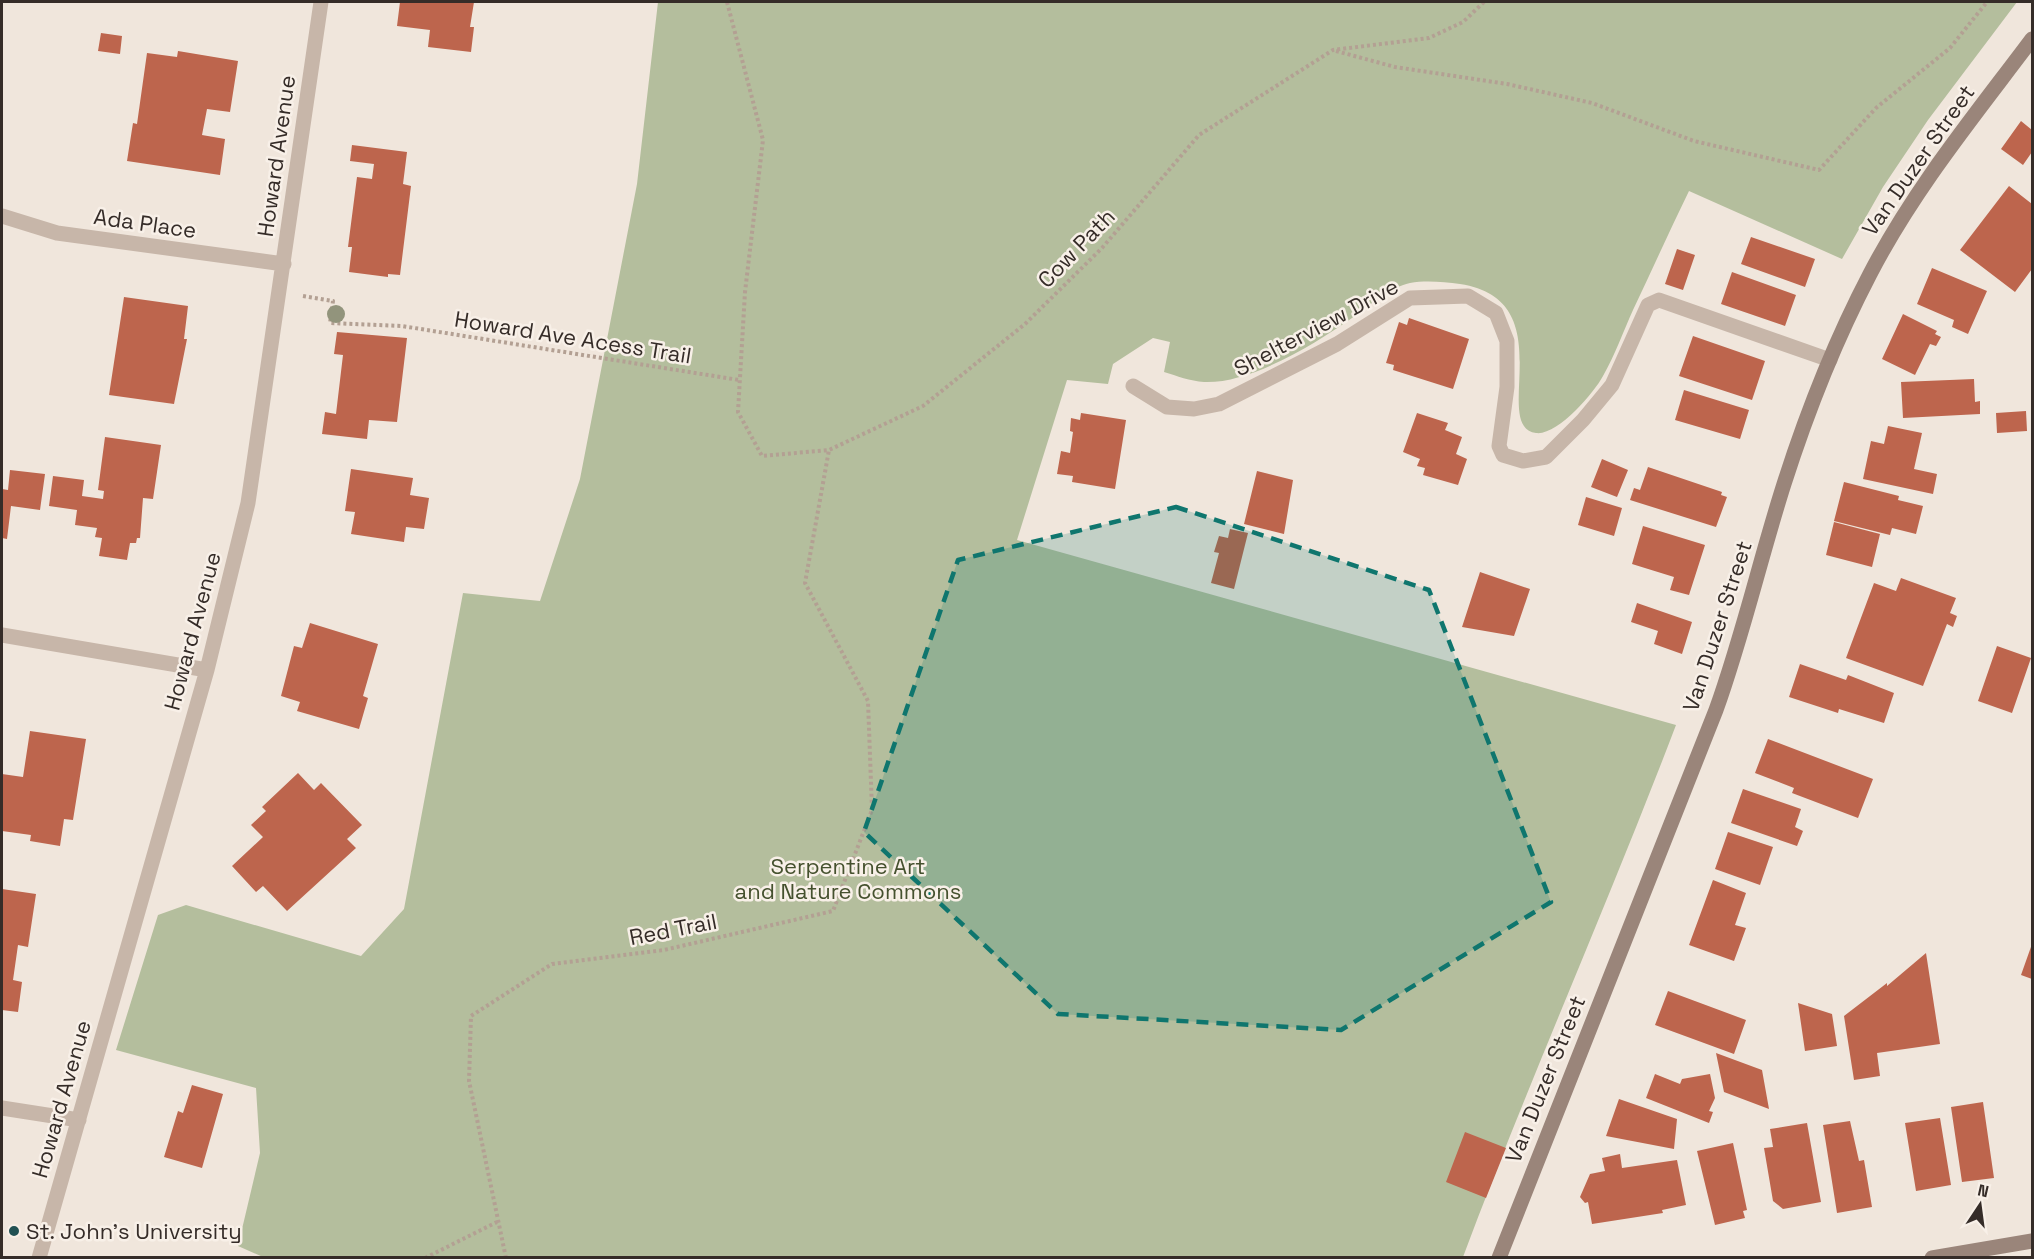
<svg xmlns="http://www.w3.org/2000/svg" width="2034" height="1259" viewBox="0 0 2034 1259" font-family="'Space Grotesk',sans-serif">
<rect width="100%" height="100%" fill="#f0e6dc"/>
<path fill="#b4be9d" d="M658 2H2017L1928 120 1883 187 1842 259 1689 191C1670 230 1652 270 1633 310 1623 332 1615 355 1603 376 1594 393 1557 436 1536 433 1489 427 1565 300 1460 284 1444 282 1426 280 1410 283 1390 287 1369 306 1352 318 1315 344 1250 384 1204 382 1190 381 1177 376 1164 372L1170 342 1153 338 1113 364 1108 384 1067 380 1017 540 1676 725C1608 904 1530 1078 1463 1257H263L238 1246 260 1153 256 1088 116 1050 158 915 186 905 361 956 404 909 463 593 540 601 580 479 637 184Z"/>
<path fill="#bd654d" d="M400 2H474L470 27H474L471 52 428 47 430 30 397 26Z
M101 33 122 36 120 54 98 51Z
M178 51 238 61 230 112 207 109 202 135 225 139 220 175 127 161 133 123 137 124 147 53 177 57Z
M2021 121 2032 130V152L2023 165 2001 149Z
M352 145 407 152 403 184 411 186 400 275 388 274V277L349 272 352 247H348L357 177 372 179 374 164 350 161Z
M2009 186 2032 204V269L2015 292 1960 250Z
M1751 237 1815 259 1805 287 1741 264Z
M1677 249 1695 255 1683 290 1665 284Z
M1932 268 1987 291 1968 334 1952 327 1954 320 1917 304Z
M1732 272 1796 295 1785 326 1721 304Z
M124 297 188 306 184 339H187L174 404 109 395Z
M1903 314 1937 331 1935 334 1941 337 1936 346 1930 344 1915 375 1882 359Z
M1409 318 1469 339 1453 389 1393 370 1394 365 1386 363 1399 322 1407 325Z
M337 332 407 338 397 422 369 420 367 439 322 434 325 412 336 414 343 355 334 354Z
M1693 336 1765 361 1752 400 1679 376Z
M1974 379 1975 402 1980 401V414L1903 418 1901 382Z
M1684 390 1749 410 1740 439 1675 420Z
M2026 411 2027 431 1997 433 1996 413Z
M1081 413 1126 420 1115 489 1072 482 1073 476 1057 474 1061 451 1070 453 1073 432 1070 431 1071 418 1080 420Z
M1417 413 1448 423 1445 430 1462 437 1456 454 1467 459 1458 485 1423 475 1425 468 1417 466 1420 459 1403 452Z
M1888 426 1922 433 1914 469 1937 474 1933 494 1863 479 1871 441 1884 444Z
M105 437 161 445 153 499 143 498 140 538H137L136 543H130L127 560 99 556 102 538 95 537 97 528 75 525 77 510 49 506 53 476 84 480 82 496 103 499 104 491 98 490Z
M1602 459 1628 470 1617 497 1591 487Z
M1648 467 1722 492 1721 495 1727 497 1716 527 1630 500 1634 488 1640 490Z
M351 469 413 478 410 495 429 498 424 529 406 527 404 542 351 534 355 512 345 511Z
M10 470 45 474 40 510 11 506 7 539 2 538V489L8 490Z
M1257 471 1293 480 1284 534 1244 524Z
M1844 482 1899 496 1898 500 1923 506 1916 534 1892 528 1890 535 1834 521Z
M1586 497 1622 508 1614 536 1578 525Z
M1834 522 1880 534 1872 567 1826 555Z
M1643 526 1705 545 1689 595 1670 590 1674 577 1632 564Z
M1230 529 1248 533 1234 589 1211 583 1219 553 1214 552 1219 536 1228 538Z
M1480 572 1530 589 1514 636 1462 627Z
M1901 578 1956 598 1950 613 1957 616 1953 627 1947 624 1923 686 1846 658 1874 583 1896 591Z
M1637 603 1692 622 1682 654 1654 644 1658 631 1631 622Z
M310 623 378 644 363 696 368 698 359 729 297 711 300 702 281 696 294 646 302 648Z
M1997 646 2031 658 2012 713 1978 701Z
M1800 664 1846 680 1848 675 1894 693 1884 723 1839 709 1838 713 1789 697Z
M30 731 86 739 73 820 64 819 60 846 30 841 31 835 2 831V774L23 777Z
M1768 739 1873 779 1858 818 1792 793 1794 788 1755 773Z
M298 773 314 790 321 783 362 825 347 839 356 848 287 911 263 886 256 892 232 866 263 837 251 825 266 811 262 807Z
M1743 789 1801 809 1795 827 1803 831 1797 846 1731 823Z
M1728 832 1773 847 1760 885 1715 869Z
M1713 880 1746 893 1735 925 1746 928 1734 961 1689 945Z
M2 889 36 894 28 947 18 945 13 980 22 982 18 1012 2 1010Z
M2032 944V979L2021 975Z
M1926 953 1940 1044 1877 1053 1880 1076 1854 1080 1844 1016 1887 983V986Z
M1668 991 1746 1020 1734 1054 1655 1025Z
M1798 1003 1832 1014 1837 1046 1805 1051Z
M1716 1053 1762 1070 1769 1109 1724 1092Z
M1655 1074 1680 1084 1682 1079 1710 1074 1715 1098 1709 1111 1713 1112 1709 1123 1646 1098Z
M192 1085 223 1094 202 1168 164 1157 178 1111 183 1113Z
M1619 1099 1677 1119 1674 1149 1606 1136Z
M1983 1102 1994 1178 1962 1182 1951 1107Z
M1940 1118 1951 1185 1916 1191 1905 1123Z
M1850 1121 1859 1161 1864 1160 1872 1207 1837 1213 1823 1125Z
M1807 1123 1821 1202 1783 1209 1773 1201 1764 1148 1773 1147 1770 1129Z
M1465 1132 1506 1148 1486 1198 1446 1182Z
M1733 1143 1747 1210 1743 1211 1745 1218 1715 1225 1697 1151Z
M1620 1154 1622 1168 1677 1160 1686 1205 1662 1210 1663 1213 1592 1224 1588 1202 1585 1203 1580 1197 1590 1174 1605 1171 1602 1158Z"/>
<g fill="none" stroke-linecap="round" stroke-linejoin="round">
<path stroke="#b3a093" stroke-width="4" stroke-dasharray="3 3" stroke-linecap="butt" d="M727 2 763 140 745 292 738 412 762 456 829 450 923 406 1025 324 1102 248 1199 135 1333 50 1429 38 1463 22 1484 2
M1336 51 1395 67 1507 84 1592 103 1694 141 1819 170 1876 108 1950 48 1987 2
M303 296 333 301 330 323 402 326 739 380
M425 1258 497 1222
M506 1258 469 1081 471 1016 552 964 664 950 833 911 872 810 868 701 805 583 829 450"/>
<path stroke="#c7b6a9" stroke-width="15" d="M2 216 57 233 284 264
M1133 386 1167 407 1194 409 1219 404 1337 344 1410 298 1468 296 1496 313 1507 341V387L1499 446 1503 455 1523 461 1546 457 1583 420 1612 385 1648 305 1659 300 1830 360
M2 635 207 670
M2 1108 79 1120
M39 1258 207 670 248 503 321 2"/>
<path stroke="#9a857a" stroke-width="15" d="M1499 1258 1716 710C1743 635 1760 559 1784 484 1807 412 1835 341 1870 274 1914 189 1975 115 2032 39
M1932 1258 2032 1241"/>
</g>
<circle fill="#92947c" cx="336" cy="314" r="9"/>
<path fill="#0f766e" fill-opacity="0.2" stroke="#0f766e" stroke-width="4.5" stroke-dasharray="12 8" stroke-linejoin="round" d="M1176 507 1429 590 1551 902 1341 1030 1058 1014 864 832 958 560Z"/>
<circle fill="#215153" stroke="#f8f0e8" stroke-width="2" cx="14" cy="1231" r="6"/>
<g text-anchor="middle" stroke-width="5" stroke-linejoin="round" paint-order="stroke">
<g font-size="22" fill="#352c28" stroke="#f8f0e8">
<text transform="translate(276 156) rotate(-82)" y="8">Howard Avenue</text>
<text transform="translate(1918 160) rotate(-55)" y="8">Van Duzer Street</text>
<text transform="translate(145 223) rotate(8)" y="8">Ada Place</text>
<text transform="translate(1076 248) rotate(-46)" y="8">Cow Path</text>
<text transform="translate(1316 327) rotate(-28)" y="8">Shelterview Drive</text>
<text transform="translate(573 337) rotate(9)" y="8">Howard Ave Acess Trail</text>
<text transform="translate(1717 626) rotate(-72)" y="8">Van Duzer Street</text>
<text transform="translate(192 631) rotate(-75)" y="8">Howard Avenue</text>
<text transform="translate(673 929) rotate(-11)" y="8">Red Trail</text>
<text transform="translate(1545 1079) rotate(-68)" y="8">Van Duzer Street</text>
<text transform="translate(61 1099) rotate(-74)" y="8">Howard Avenue</text>
</g>
<g font-size="22" fill="#45512e" stroke="#f8f0e8">
<text x="848" y="874">Serpentine Art<tspan x="848" dy="25">and Nature Commons</tspan></text>
</g>
<g font-size="22" fill="#352c28" stroke="#f8f0e8" text-anchor="start">
<text x="26" y="1239">St. John's University</text>
</g>
</g>
<rect width="2034" height="1259" fill="none" stroke="#352c28" stroke-width="6"/>
<g transform="translate(1980 1205) rotate(13)" stroke="#f8f0e8" stroke-width="4.5" paint-order="stroke">
<path d="M0-4.5L10 22L0 15L-10 22Z" fill="#352c28"/>
<text y="-9" font-size="16" font-weight="bold" text-anchor="middle" fill="#352c28">N</text>
</g>
</svg>
